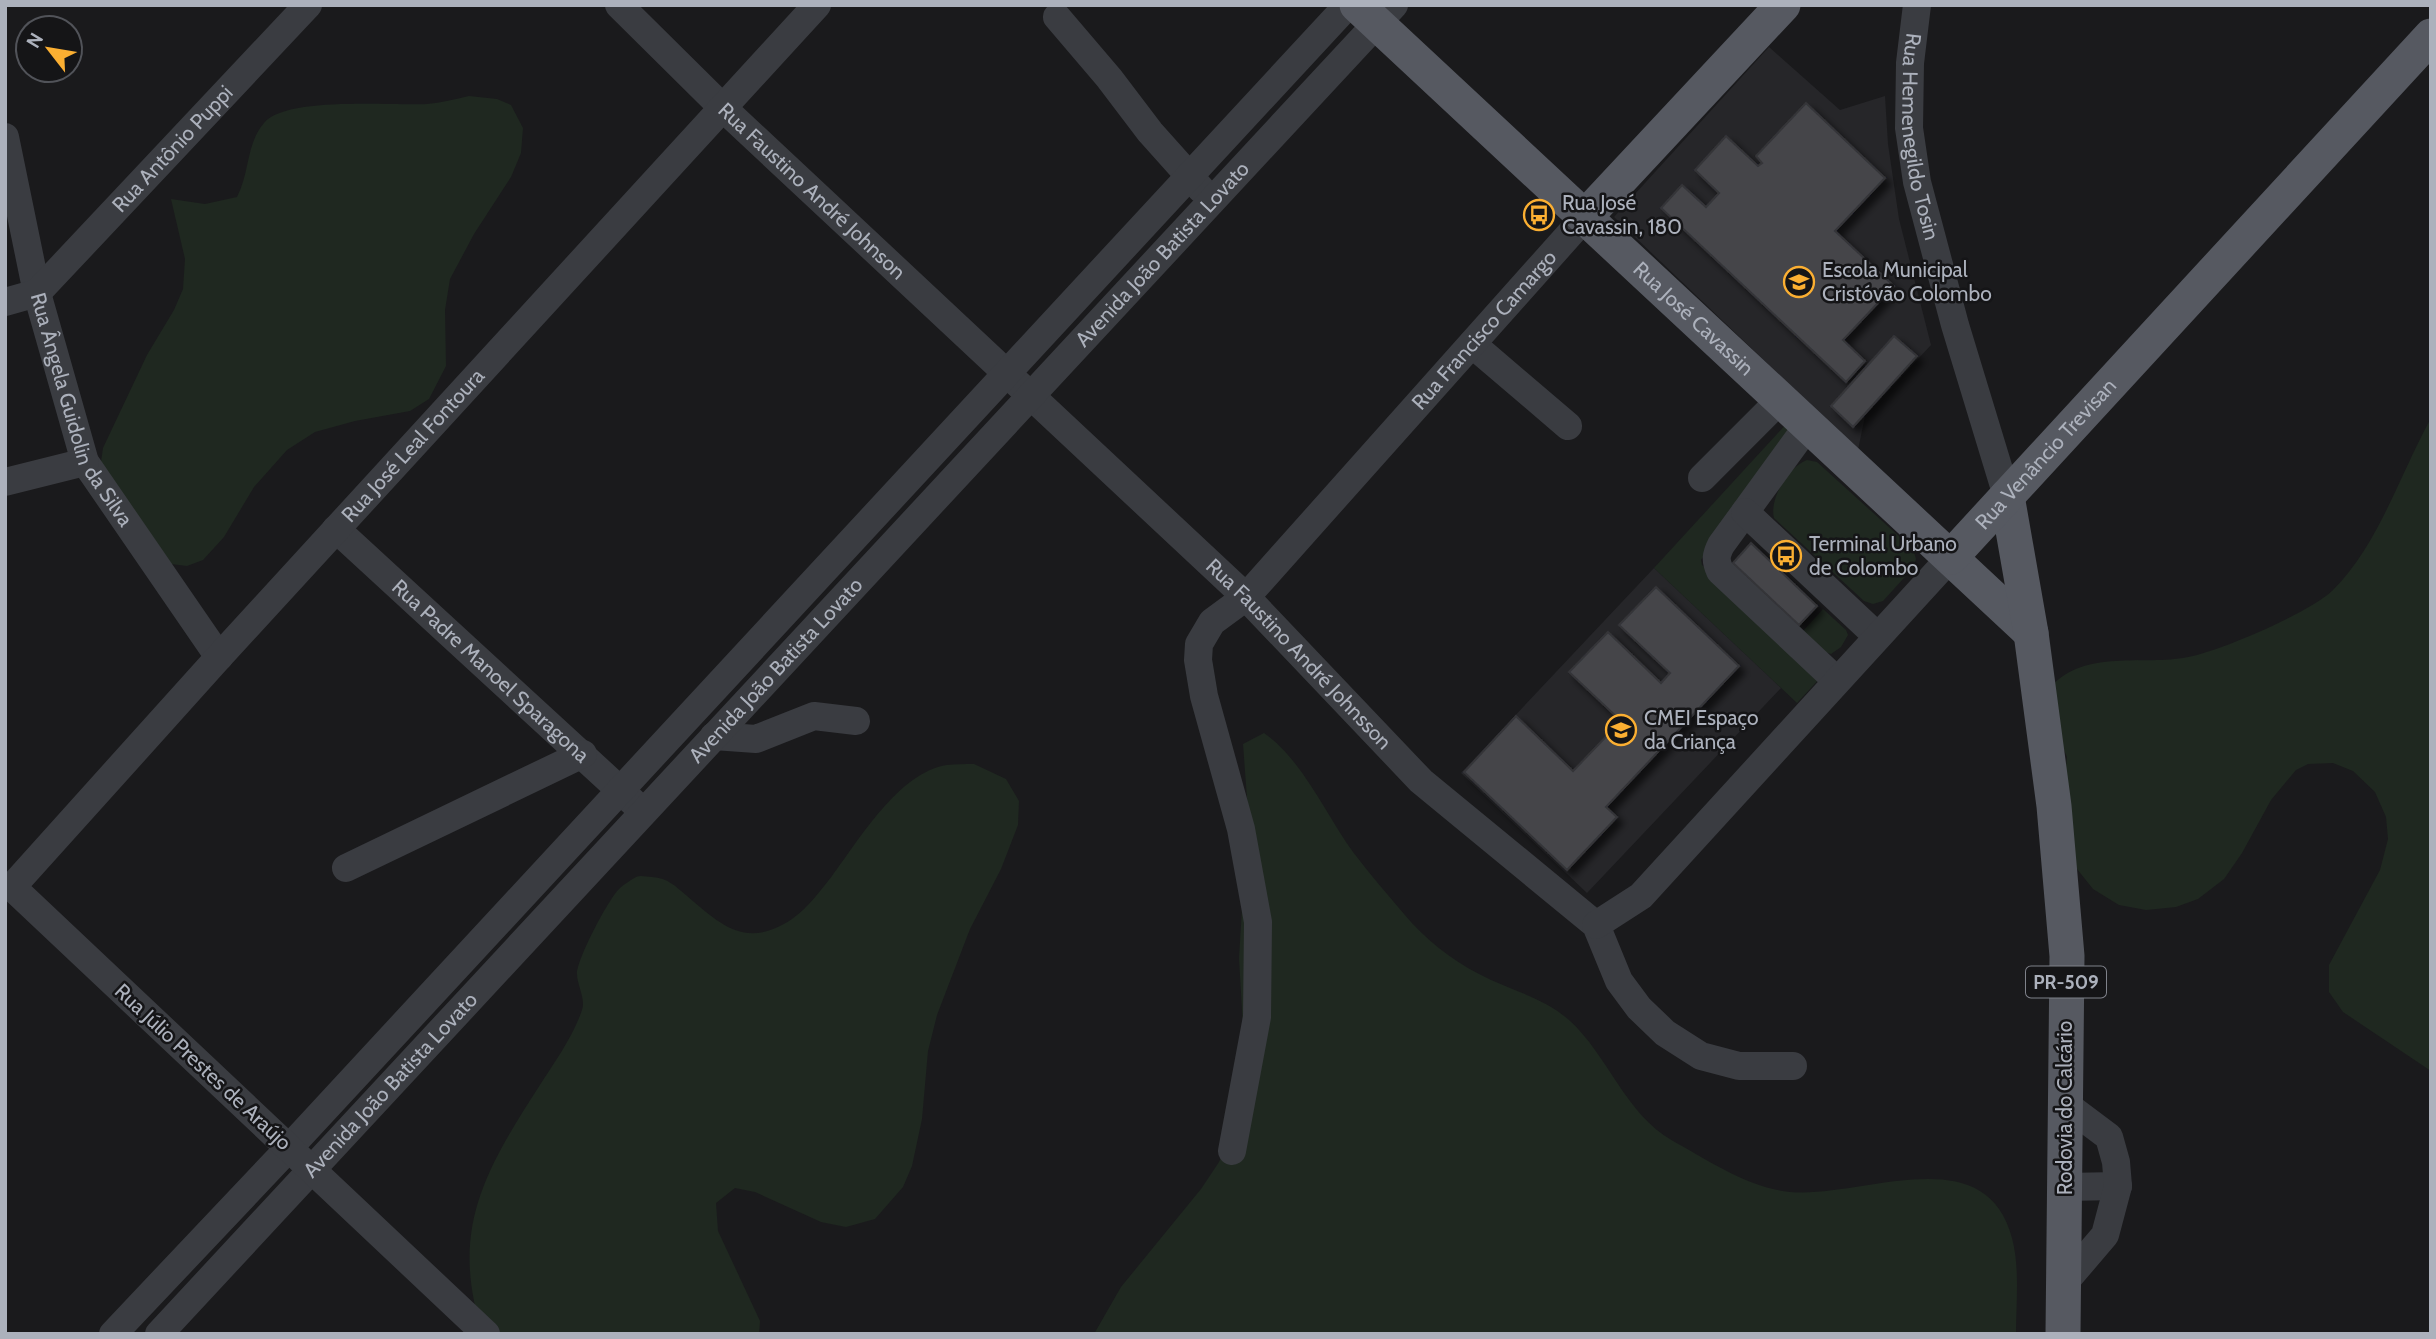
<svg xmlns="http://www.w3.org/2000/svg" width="2436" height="1339" viewBox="0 0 2436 1339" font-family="Cabin,sans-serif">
<defs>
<filter id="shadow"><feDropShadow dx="6" dy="6" stdDeviation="3.5" flood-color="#0009"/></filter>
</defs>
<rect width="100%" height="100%" fill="#1a1a1c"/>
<path fill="#262629" d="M1769 47 1840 110 1885 96 1888 144 1899 219 1931 345 1865 416 1858 450 1614 217Z
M1654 568 1781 688 1587 893 1461 773Z"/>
<path fill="#1f2820" d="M469 96 497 99 511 105 523 128 521 153 511 177 474 234 450 279 445 310 446 366 429 399 410 411 355 421 315 432 287 450 254 487 224 537 203 560 187 566 163 563 99 476 103 448 147 355 174 310 183 289 185 259 171 199 205 204 237 197C250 172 246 144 264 123 286 96 392 106 427 104 441 103 455 99 469 96Z
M2431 418V1071L2343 1012 2329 992V965L2380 870 2388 839 2386 817 2375 792 2353 771 2333 763 2308 764 2296 770 2271 800 2242 853 2224 879 2198 899 2176 907 2146 910 2119 905 2093 889 2073 864 2063 798 2067 757 2053 724 2048 690C2081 649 2138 665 2183 658 2215 654 2311 612 2333 590 2379 544 2400 474 2431 418Z
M1789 421 1792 424 1701 560 1702 565 1821 677 1797 703 1654 568Z
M1807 460 1817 462 1913 549 1916 559 1913 568 1883 601 1873 604 1864 601 1774 518C1769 499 1788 467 1807 460Z
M1823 609 1846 630 1848 635 1841 647 1831 654 1825 652 1803 631Z
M1264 733C1302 759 1326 815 1353 852 1369 873 1387 894 1404 914 1425 939 1450 959 1479 974 1509 990 1543 997 1569 1020 1608 1055 1625 1114 1673 1141 1709 1161 1749 1188 1790 1192 1861 1199 1985 1136 2012 1238 2020 1268 2016 1303 2016 1334H1094L1121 1287 1201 1189 1219 1162 1242 1111 1246 1080 1239 958 1248 811 1243 744Z
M974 764 1006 779 1019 801 1018 825 1001 869 970 929 937 1015 928 1051 922 1119 912 1166 903 1187 875 1219 846 1227 821 1222 755 1192 735 1188 716 1203 718 1231 760 1321 759 1334H483C449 1232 484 1172 538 1088 554 1063 573 1037 582 1010 586 999 577 985 577 974 577 959 608 900 619 889 623 885 631 880 636 877 641 875 646 877 652 877 668 878 675 886 687 896 723 927 747 949 792 919 808 908 820 891 832 876 859 840 899 772 947 765 956 764 965 764 974 764Z"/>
<path fill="#444549" stroke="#343438" stroke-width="2" filter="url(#shadow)" d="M1806 103 1885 178 1835 231 1894 286 1843 340 1865 361 1846 382 1661 208 1682 185 1706 207 1719 193 1695 170 1726 136 1758 166 1762 163 1756 156Z
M1894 336 1917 356 1853 427 1831 406Z
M1751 543 1817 606 1799 625 1733 563Z
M1656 587 1739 666 1606 807 1617 817 1567 870 1464 772 1516 716 1573 771 1621 721 1569 672 1608 632 1661 683 1670 673 1619 625Z"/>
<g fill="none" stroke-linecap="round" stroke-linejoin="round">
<g stroke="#3a3c41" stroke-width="28">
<path id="s1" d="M619 5 723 108 1246 597 1421 781 1596 925 1619 981 1639 1008 1665 1033 1701 1056 1739 1066H1793"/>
<path id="s2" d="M1917 5 1910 63 1909 128 1917 182 1955 325 2007 496"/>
<path d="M1057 17 1109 78 1150 132 1201 189"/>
<path id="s3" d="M5 137 37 293 85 462 219 657"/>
<path id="s4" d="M5 302 37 293 308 5"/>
<path d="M1472 344 1568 426"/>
<path d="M1809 424 1721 545C1716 555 1715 560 1720 571L1836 680"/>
<path d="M1702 478 1781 399"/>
<path d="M5 482 85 462"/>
<path d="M1745 512 1877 636"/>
<path id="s5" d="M336 529 634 803"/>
<path d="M714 736 756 739 814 716 856 721"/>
<path d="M346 868 583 754"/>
<path d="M1596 925 1641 896 1951 557"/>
<path id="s6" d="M1232 1151 1257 1017 1258 922 1241 829 1204 696 1198 660 1199 644 1212 622 1246 597 1585 217"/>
<path d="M2065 1187 2118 1186"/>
<path d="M2064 1283 2105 1235 2118 1186 2116 1162 2109 1137 2065 1104"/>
<path d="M113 1334 288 1149 1348 5"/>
<path id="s7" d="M159 1334 1394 5"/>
<path id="s8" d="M486 1334 12 887 219 657 817 5"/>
</g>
<g stroke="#565961" stroke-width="35">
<path id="s9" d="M1357 5 2031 633"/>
<path d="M1585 217 1783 5"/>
<path d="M2007 496 2031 633 2054 806 2067 956 2063 1334"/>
<path id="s10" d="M1951 557 2431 36"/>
</g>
</g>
<defs>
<g id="bus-ring" transform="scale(1.575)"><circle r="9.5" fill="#151517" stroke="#fbaf32" stroke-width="1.5"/><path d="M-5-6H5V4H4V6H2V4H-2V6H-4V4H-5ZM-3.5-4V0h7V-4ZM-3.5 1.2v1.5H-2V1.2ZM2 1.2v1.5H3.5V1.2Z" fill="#fbaf32"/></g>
<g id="school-ring" transform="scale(1.575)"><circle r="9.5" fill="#151517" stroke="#fbaf32" stroke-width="1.5"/><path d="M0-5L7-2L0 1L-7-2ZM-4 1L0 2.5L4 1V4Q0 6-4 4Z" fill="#fbaf32"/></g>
</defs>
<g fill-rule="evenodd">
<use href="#bus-ring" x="1539" y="215"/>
<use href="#school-ring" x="1799" y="282"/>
<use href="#bus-ring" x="1786" y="556"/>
<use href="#school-ring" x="1621" y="730"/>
</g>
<g text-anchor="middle" stroke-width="5" stroke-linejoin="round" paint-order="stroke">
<rect fill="#151517" stroke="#7f828a" stroke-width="2" x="2026" y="966.5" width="80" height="31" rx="5"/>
<g font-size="19" font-weight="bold" fill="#acb1bc">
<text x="2066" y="989">PR-509</text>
</g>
<g font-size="21" fill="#acb1bc" stroke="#151517">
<text dy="7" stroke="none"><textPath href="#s2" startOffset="133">Rua Hemenegildo Tosin</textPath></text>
<text dy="7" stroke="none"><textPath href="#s4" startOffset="231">Rua Antônio Puppi</textPath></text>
<text dy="7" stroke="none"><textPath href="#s1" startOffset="268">Rua Faustino André Johnson</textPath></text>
<text dy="7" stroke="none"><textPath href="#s7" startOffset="1474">Avenida João Batista Lovato</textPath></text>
<text dy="7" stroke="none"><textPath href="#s9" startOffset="460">Rua José Cavassin</textPath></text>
<text dy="7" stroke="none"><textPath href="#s6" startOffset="942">Rua Francisco Camargo</textPath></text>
<text dy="7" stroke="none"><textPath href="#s3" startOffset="285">Rua Ângela Guidolin da Silva</textPath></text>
<text dy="7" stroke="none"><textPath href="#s8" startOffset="1248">Rua José Leal Fontoura</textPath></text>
<text dy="7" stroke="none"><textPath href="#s10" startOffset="140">Rua Venâncio Trevisan</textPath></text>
<text dy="7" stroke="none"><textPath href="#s1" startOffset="940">Rua Faustino André Johnsson</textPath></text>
<text dy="7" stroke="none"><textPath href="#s7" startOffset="906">Avenida João Batista Lovato</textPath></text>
<text dy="7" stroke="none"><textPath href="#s5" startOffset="210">Rua Padre Manoel Sparagona</textPath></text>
<text transform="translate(203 1067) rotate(43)" y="7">Rua Júlio Prestes de Araújo</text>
<text dy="7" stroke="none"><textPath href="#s7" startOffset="340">Avenida João Batista Lovato</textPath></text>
<text transform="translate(2065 1108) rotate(-90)" y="7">Rodovia do Calcário</text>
</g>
<g font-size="21" fill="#acb1bc" stroke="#151517" text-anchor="start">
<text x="1562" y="210">Rua José<tspan x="1562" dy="24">Cavassin, 180</tspan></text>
<text x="1822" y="277">Escola Municipal<tspan x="1822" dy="24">Cristóvão Colombo</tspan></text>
<text x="1809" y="551">Terminal Urbano<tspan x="1809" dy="24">de Colombo</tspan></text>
<text x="1644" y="725">CMEI Espaço<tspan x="1644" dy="24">da Criança</tspan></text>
</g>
</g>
<rect width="2436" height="1339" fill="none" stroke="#acb1bc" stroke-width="14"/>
<g transform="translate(49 49) rotate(301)"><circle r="33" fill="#151517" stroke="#515359" stroke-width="2"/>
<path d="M0-5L12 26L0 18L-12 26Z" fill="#fbaf32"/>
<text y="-10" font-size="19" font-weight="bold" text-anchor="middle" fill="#acb1bc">N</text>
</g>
</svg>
